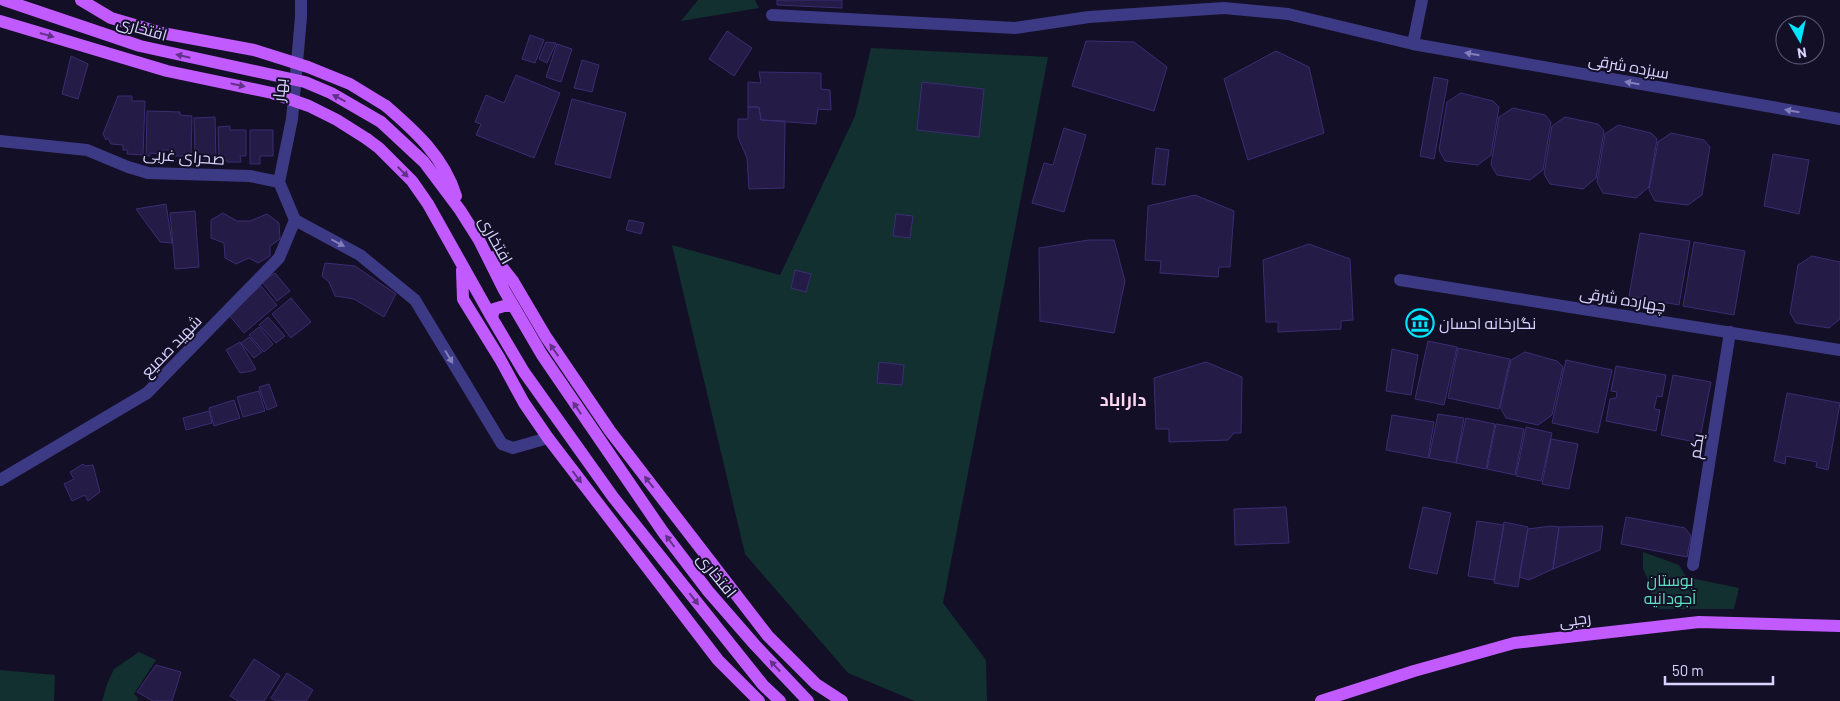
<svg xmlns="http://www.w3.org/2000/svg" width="1840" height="701" viewBox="0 0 1840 701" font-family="Barlow,Cairo,sans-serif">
<rect width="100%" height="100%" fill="#130f26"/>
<path fill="#12302f" d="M698 0H755L759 8 681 21Z
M871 48 1048 57 943 603 986 660 987 701H915L848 673 745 554 672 245 780 275 855 116Z
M1643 552 1679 565 1686 577 1739 588 1734 609H1652L1651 586 1643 569Z
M139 652 156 660 134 694 138 698 137 701H102L107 684 114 669Z
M0 670 55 675 54 701H0Z"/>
<path fill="#241b47" stroke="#3b2d73" d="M777 0H842V8L777 5Z
M727 31 752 48 734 76 709 59Z
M530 35 544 40 535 63 522 59Z
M1086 41 1134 42 1167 67 1154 111 1072 86Z
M546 42 556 43 547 63 539 59Z
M557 44 572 49 561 82 546 77Z
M1276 51 1309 67 1324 133 1248 160 1224 79Z
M71 56 88 64 78 99 62 94Z
M582 60 599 65 592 92 574 88Z
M759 72 821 73V89L830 90 831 110 818 109 816 124 761 120 759 107H748V82L761 83Z
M516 75 560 93 534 158 476 135 481 124 475 122 486 95 504 103Z
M1434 77 1448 80 1434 159 1420 156Z
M922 82 984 89 979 137 917 130Z
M1461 93 1493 101 1499 107 1491 155 1478 165 1445 161 1439 150 1447 102Z
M118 96H132V101H145L143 155 127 154 128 150H123V145L111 144 108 138 106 140 103 134Z
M572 99 626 113 610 178 555 164Z
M748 107H759L761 120 785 121 784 188 749 189 747 158 738 137V119H748Z
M1513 108 1545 115 1551 122 1543 170 1530 180 1497 175 1491 165 1499 117Z
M147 111 180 112V115L192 116 191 156H171V150H162V154L150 153V156H146Z
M215 117 216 161H201V156H195L194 118Z
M1565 117 1598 124 1604 131 1596 178 1583 189 1550 184 1544 174 1552 126Z
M1618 125 1651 133 1657 139 1649 187 1636 198 1603 193 1597 182 1605 134Z
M230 126V130H246V156H240L241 162H227V160H219L218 127Z
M1064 128 1086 135 1064 212 1032 203 1044 163 1053 165Z
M250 130H273V156H260V164H250Z
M1671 133 1704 140 1710 147 1702 195 1688 205 1655 201 1649 190 1658 142Z
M1156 148 1169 150 1165 185 1152 184Z
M1773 154 1809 160 1799 214 1764 206Z
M1195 195 1234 211 1230 267H1219L1218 277 1160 273 1161 261 1145 260 1148 206Z
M166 204 172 243 160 242 136 209Z
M195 211 199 267 175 269 170 213Z
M223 213 237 221H250L267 214 279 223 280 239 270 246V256L258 263 249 258 236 264 225 258 224 243 211 238V220Z
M896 214 913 216 910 238 893 236Z
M629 220 644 223 641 234 626 230Z
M1640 233 1690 241 1679 305 1629 296Z
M1089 240H1114L1125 281 1114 333 1040 321 1039 248Z
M1694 242 1745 251 1734 315 1683 306Z
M1309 244 1350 259 1353 320 1341 321V329L1278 332V322H1266L1263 260Z
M1812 256 1840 262V319L1829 328 1796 323 1790 313 1798 265Z
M325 263 355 266 396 294 384 317 354 299 335 296 329 282 322 276Z
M795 270 811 274 806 292 791 288Z
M275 273 290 291 277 301 262 282Z
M261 286 277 305 244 333 228 314Z
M291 298 311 322 291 338 272 314Z
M268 317 285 336 276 343 259 325Z
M259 327 273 344 264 352 249 335Z
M249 337 262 352 254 358 241 343Z
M1428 341 1457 347 1444 405 1415 399Z
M240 342 256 369 252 371 240 373 226 350Z
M1458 348 1510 359 1499 409 1448 398Z
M1392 349 1418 355 1411 395 1386 391Z
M1525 352 1557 361 1563 367 1552 415 1538 425 1506 418 1500 407 1511 360Z
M1566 360 1612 370 1598 433 1552 423Z
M879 362 904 365 902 385 877 383Z
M1206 362 1242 377 1241 433H1234L1228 440 1169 442V429H1156L1154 378Z
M1616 366 1666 375 1662 397 1657 396 1654 409 1660 410 1656 431 1606 421 1610 399 1616 398 1617 392 1611 391Z
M1673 375 1711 382 1699 443 1661 435Z
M269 384 277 406 267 410 259 387Z
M259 391 265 411 243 417 237 397Z
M1787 393 1840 403 1828 470 1816 467 1817 462 1786 456 1785 464 1774 461Z
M234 400 240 418 214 426 209 408Z
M209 411 212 423 186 430 183 418Z
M1438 414 1464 418 1456 463 1429 458Z
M1392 415 1434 422 1428 458 1386 450Z
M1466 418 1495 424 1486 469 1456 463Z
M1496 424 1524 429 1515 475 1487 469Z
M1526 427 1552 433 1541 481 1516 476Z
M1551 439 1578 444 1569 489 1542 484Z
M83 464 85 466 93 465 100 492 88 501 85 495 72 501 64 484 74 479 70 472Z
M1286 507 1289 543 1235 545 1234 509Z
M1423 507 1451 513 1437 574 1409 568Z
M1626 517 1685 528 1691 536 1687 557 1621 544Z
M1477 521 1504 525 1494 580 1468 576Z
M1504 522 1528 527 1518 587 1494 583Z
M1551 526 1559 527 1553 569 1529 580 1519 577 1528 529Z
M1603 526 1600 550 1553 569 1559 527Z
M254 659 280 676 264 701H238L230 696Z
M156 665 181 672 172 701H153L137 692Z
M287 673 313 690 306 701H276L271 698Z"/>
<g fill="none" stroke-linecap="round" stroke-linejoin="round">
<path stroke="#3d3a85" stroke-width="12" d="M772 15 1015 28 1089 17 1224 8 1288 14 1413 44 1840 119
M1413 44 1422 0
M0 141 87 150 128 167 148 173 250 176 279 182
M279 182 292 119 301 17V0
M295 220 360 255 415 300 502 444 513 448 548 438
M1400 280 1840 350
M0 480 147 393 279 258 295 220 279 182
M1693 565 1730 332"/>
<path stroke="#c25bff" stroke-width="12" d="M386 106C415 131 444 157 456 196
M381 122 424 162 460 210 479 240 504 290 542 355 663 532 708 591 755 645 808 701
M367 139 379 148 412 181 428 204 492 318 524 372 613 497 763 685 780 701
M494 257 513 281 546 337 610 431 768 636 816 684 842 701
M462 270 463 299 500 359 524 403 548 438 718 660 759 701
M492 318 494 309 504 306H513
M1321 701 1414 671 1514 643 1699 622 1840 626"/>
<path stroke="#c25bff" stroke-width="12" d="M4 0 140 46 305 82 331 93 381 122
M81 0 111 18 162 33 254 50 308 67 350 84 386 106
M0 21 167 71 272 93 309 106 337 120 367 139"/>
</g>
<defs><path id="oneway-solid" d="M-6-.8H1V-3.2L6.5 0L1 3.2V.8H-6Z" transform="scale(1.25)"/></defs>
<g fill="#623188">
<use href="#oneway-solid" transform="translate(47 35) rotate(16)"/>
<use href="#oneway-solid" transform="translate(183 56) rotate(-167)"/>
<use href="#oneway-solid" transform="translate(238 85) rotate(12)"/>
<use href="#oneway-solid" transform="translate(339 98) rotate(-152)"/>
<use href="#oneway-solid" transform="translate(403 172) rotate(45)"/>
<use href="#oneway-solid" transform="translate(554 350) rotate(-125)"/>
<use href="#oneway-solid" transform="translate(577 408) rotate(-124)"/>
<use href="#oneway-solid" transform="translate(577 477) rotate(53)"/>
<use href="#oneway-solid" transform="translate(649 482) rotate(-128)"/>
<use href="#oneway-solid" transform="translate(670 541) rotate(-127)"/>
<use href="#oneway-solid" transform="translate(694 599) rotate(52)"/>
<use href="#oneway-solid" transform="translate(775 666) rotate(-133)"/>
</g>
<g fill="#837fbc">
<use href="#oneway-solid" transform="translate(1472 54) rotate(-170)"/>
<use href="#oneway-solid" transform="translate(1632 83) rotate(-170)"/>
<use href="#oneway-solid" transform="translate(1792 111) rotate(-170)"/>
<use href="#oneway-solid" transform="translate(338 243) rotate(28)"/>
<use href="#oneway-solid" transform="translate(449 357) rotate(59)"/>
</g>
<defs>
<g id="museum-ring" transform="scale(1.4375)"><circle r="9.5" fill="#130f26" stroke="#00e5ff" stroke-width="1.5"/><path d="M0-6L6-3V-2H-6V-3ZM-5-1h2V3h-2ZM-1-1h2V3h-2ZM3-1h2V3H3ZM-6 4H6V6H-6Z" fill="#00e5ff"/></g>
</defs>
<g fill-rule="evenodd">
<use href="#museum-ring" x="1420" y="323"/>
</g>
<g text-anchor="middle" stroke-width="4" stroke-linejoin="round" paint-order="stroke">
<g font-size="16" fill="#d9d4ff" stroke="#130f26">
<text transform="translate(142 28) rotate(16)" y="6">افتخاری</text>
<text transform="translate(1629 66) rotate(10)" y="6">سیزده شرقی</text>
<text transform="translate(279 90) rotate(-85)" y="6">بهار</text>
<text transform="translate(184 156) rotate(4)" y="6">صحرای غربی</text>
<text transform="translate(496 240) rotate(61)" y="6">افتخاری</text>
<text transform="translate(1623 299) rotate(9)" y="6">چهارده شرقی</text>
<text transform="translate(171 346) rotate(-46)" y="6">شهید صمیع</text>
<text transform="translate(1696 446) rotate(-81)" y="6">یکم</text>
<text transform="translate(717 575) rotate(51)" y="6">افتخاری</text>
<text transform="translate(1575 619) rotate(-7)" y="6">رجبی</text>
</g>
<g font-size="16" fill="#d9d4ff" stroke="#130f26" text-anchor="start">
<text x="1439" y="329">نگارخانه احسان</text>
</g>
<g font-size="16" fill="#5fe0c0" stroke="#130f26">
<text x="1670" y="586">بوستان<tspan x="1670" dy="18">آجودانیه</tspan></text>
</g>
<g font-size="18" font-weight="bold" fill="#ffd6f0" stroke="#130f26">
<text x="1123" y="406">داراباد</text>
</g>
</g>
<g transform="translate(1800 40) rotate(171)"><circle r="24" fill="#130f26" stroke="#625e7d"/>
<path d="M0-4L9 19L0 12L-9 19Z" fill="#00e5ff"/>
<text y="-8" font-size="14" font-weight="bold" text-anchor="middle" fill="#d9d4ff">N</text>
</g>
<path d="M1665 676v8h108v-8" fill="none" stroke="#d9d4ff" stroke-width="2.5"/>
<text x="1672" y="676" font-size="15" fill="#d9d4ff" stroke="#130f26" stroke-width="4" paint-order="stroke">50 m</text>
</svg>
